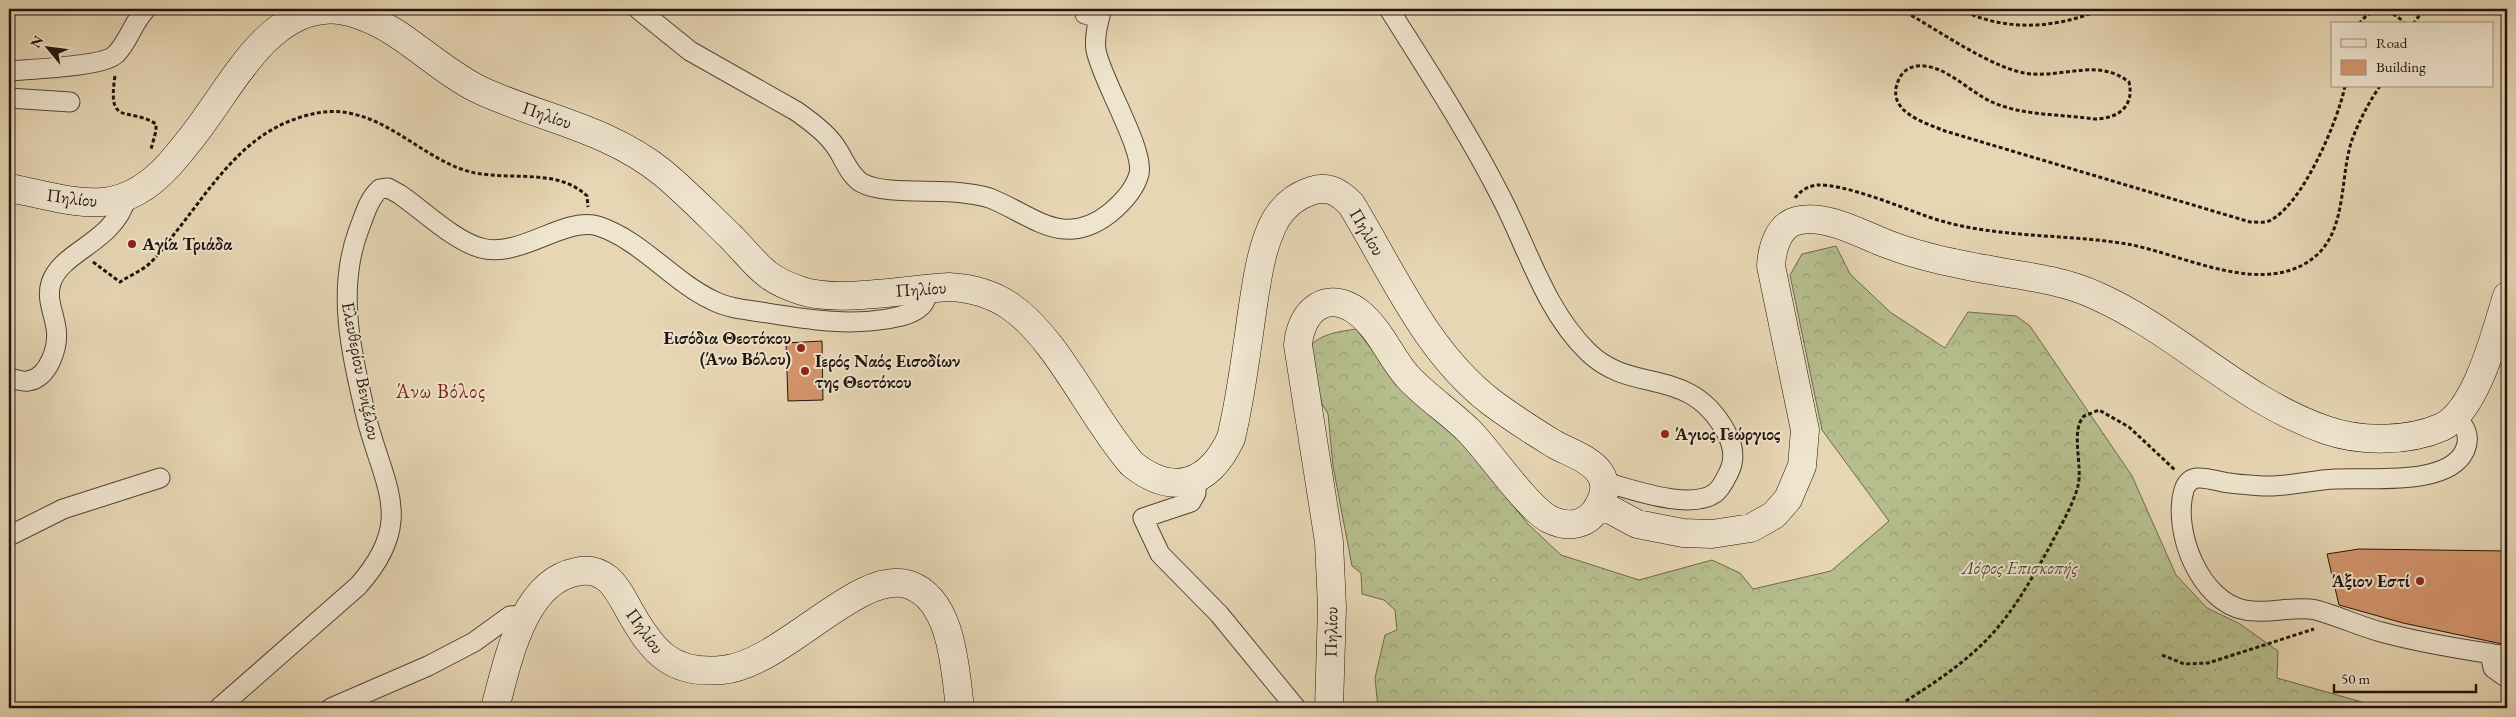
<svg xmlns="http://www.w3.org/2000/svg" width="2516" height="717" viewBox="0 0 2516 717" font-family="'EB Garamond',serif">
<defs>
<pattern id="forest-crowns" width="20" height="18" patternUnits="userSpaceOnUse" patternTransform="scale(1.25)"><rect width="20" height="18" fill="#b6be8d"/><path d="M2 6a3 3 0 1 1 6 0M12 15a3 3 0 1 1 6 0" fill="none" stroke="#9ca278"/></pattern>
</defs>
<rect width="100%" height="100%" fill="#e7d6b4"/>
<filter id="stains"><feTurbulence type="fractalNoise" baseFrequency=".004" numOctaves="4"/><feColorMatrix values="0 0 0 0 .2 0 0 0 0 .09 0 0 0 0 .02 0 0 0 .5 -.17"/></filter>
<radialGradient id="worn" r=".72"><stop offset=".6" stop-color="#630" stop-opacity="0"/><stop offset="1" stop-color="#630" stop-opacity=".3"/></radialGradient>
<path fill="url(#forest-crowns)" stroke="#6b694e" d="M1836 246 1850 274 1890 312 1945 348 1968 312 2016 316 2030 326 2132 476 2176 575 2207 608 2240 624 2278 651 2277 678 2383 708H1378L1375 678 1385 635 1397 630 1395 610 1384 600 1362 594 1361 573 1352 566 1333 466 1328 414 1314 390 1307 350C1318 334 1337 332 1356 329L1405 393 1454 433 1528 524 1561 555 1639 580 1712 560 1740 573 1753 589 1831 571 1889 521 1822 430 1790 275 1802 254Z"/>
<path fill="#d5956d" stroke="#20140e" d="M822 341 823 400 788 401 786 343Z
M2359 549 2507 551V645L2403 623 2339 605 2327 554Z"/>
<g fill="none" stroke-linecap="round" stroke-linejoin="round">
<g stroke="#524438" stroke-width="21">
<path id="street" d="M638 9 690 51 796 111C809 120 823 130 833 143 843 155 848 175 862 183 884 195 936 189 963 193 972 194 983 195 992 199 1035 217 1064 249 1110 213 1122 203 1135 189 1139 174 1145 150 1101 79 1096 50 1094 36 1098 22 1102 9
M1085 9V14L1099 18
M1389 9C1428 71 1468 132 1501 197 1528 249 1545 310 1588 352 1633 396 1689 364 1726 432 1733 445 1736 458 1729 472 1726 478 1721 489 1715 493 1690 511 1631 489 1604 482
M9 71C29 69 104 67 116 54 129 41 133 22 146 9
M9 98 70 102
M9 378C15 379 21 382 28 381 49 378 59 346 56 328 54 313 46 299 51 283 61 251 113 243 126 199
M2455 416C2465 426 2471 436 2465 450 2449 487 2369 477 2335 479 2312 480 2288 487 2264 486 2253 485 2241 485 2230 483 2220 482 2207 477 2197 478 2190 479 2186 484 2184 490 2172 531 2200 602 2245 610 2269 615 2293 605 2316 610 2338 616 2359 626 2381 632 2422 643 2465 650 2507 656
M1196 478V493L1191 502 1143 518 1160 554 1219 614 1296 708
M9 536 63 509 160 478
M2490 653 2493 668 2507 678
M219 708 358 586C417 520 383 486 366 416 352 355 336 293 358 232 364 217 368 199 380 189L388 188 399 194C423 210 454 241 481 248 519 259 565 216 598 226 641 240 672 281 712 300 729 309 749 310 767 313 808 319 845 326 887 319 898 317 910 315 919 308 926 303 927 295 928 288
M331 708 428 666 474 642 510 616 525 615"/>
</g>
<g stroke="#20140e" stroke-width="29">
<path id="secondary" d="M9 188C75 200 117 222 169 165 184 148 198 130 211 111 238 73 271 15 323 10 348 7 374 20 394 32 422 50 453 78 482 91 544 119 609 129 663 173 687 193 709 216 732 238 758 265 764 279 802 291 838 303 909 289 949 287 971 288 992 294 1010 306 1058 339 1092 419 1132 464 1173 497 1209 485 1231 438 1242 393 1247 345 1254 299 1258 273 1263 242 1276 219 1284 206 1296 196 1311 191 1328 185 1339 192 1351 204 1393 273 1426 352 1491 402 1511 417 1533 431 1554 444 1570 453 1589 458 1600 473 1607 484 1605 495 1599 505 1589 525 1569 529 1549 519 1527 507 1490 453 1470 432 1450 412 1426 397 1407 376 1390 356 1379 328 1358 312 1327 289 1301 310 1298 345L1329 542 1332 607 1329 708
M1600 504 1637 524 1683 533 1712 534 1751 528 1774 515 1788 499 1802 466 1805 430 1771 266C1772 249 1778 226 1796 221 1825 213 1861 234 1887 244 1923 258 1963 265 2001 272 2033 277 2067 282 2097 296 2178 332 2241 401 2326 430 2360 442 2408 442 2442 427 2477 410 2496 331 2507 296
M495 708C507 665 522 582 576 572 587 569 598 571 608 579 617 587 623 599 629 610 652 651 671 675 722 670 783 665 859 567 910 585 953 601 955 670 960 708"/>
</g>
<path stroke="#20140e" stroke-width="3" stroke-dasharray="4 2.5" stroke-linecap="butt" d="M1900 9C1934 27 1997 73 2033 74 2068 76 2099 59 2129 82 2135 107 2117 119 2094 119 2061 114 2023 116 1992 102 1969 92 1944 63 1917 66 1909 67 1902 72 1899 79 1884 111 1923 122 1945 131L2250 222C2256 222 2264 223 2269 221 2302 206 2338 121 2345 86
M1960 9C2003 32 2057 29 2101 9
M2359 24C2372 5 2392 8 2405 24
M2413 24 2424 9
M115 76C107 128 128 106 156 124V131L151 149
M1795 198C1800 191 1808 186 1817 185 1845 184 1898 206 1926 216 1990 239 2060 233 2127 244 2184 254 2267 301 2318 254 2347 226 2340 175 2352 140 2359 121 2369 102 2380 86
M93 262 120 282C129 276 141 271 149 264 157 257 164 247 171 238 208 193 239 137 298 118 316 112 334 109 353 114 393 123 423 155 461 169 501 184 555 165 587 196L588 207
M2162 655 2184 664 2208 663 2314 629
M1895 708C1928 687 1965 664 1992 634 2015 609 2032 578 2049 548 2059 528 2072 508 2078 486 2083 465 2070 431 2084 416L2099 410 2129 427 2175 470"/>
<use href="#street" stroke="#efe4ce" stroke-width="19"/>
<use href="#secondary" stroke="#efe4ce" stroke-width="28"/>
</g>
<g fill="#8f2418" stroke="#efe4ce" stroke-width="2">
<circle cx="132" cy="244" r="5"/>
<circle cx="801" cy="348" r="5"/>
<circle cx="805" cy="371" r="5"/>
<circle cx="1665" cy="434" r="5"/>
<circle cx="2420" cy="581" r="5"/>
</g>
<g text-anchor="middle" stroke-width="4" stroke-linejoin="round" paint-order="stroke">
<g font-size="18" fill="#20140e" stroke="#efe4ce">
<text transform="translate(547 115) rotate(19)" y="6">Πηλίου</text>
<text transform="translate(72 198) rotate(7)" y="6">Πηλίου</text>
<text transform="translate(1367 232) rotate(60)" y="6">Πηλίου</text>
<text transform="translate(921 289) rotate(-4)" y="6">Πηλίου</text>
<text transform="translate(361 371) rotate(79)" y="6">Ελευθερίου Βενιζέλου</text>
<text transform="translate(645 631) rotate(54)" y="6">Πηλίου</text>
<text transform="translate(1331 632) rotate(-89)" y="6">Πηλίου</text>
</g>
<g font-size="18" font-weight="bold" fill="#20140e" stroke="#efe4ce" text-anchor="start">
<text x="142" y="250">Αγία Τριάδα</text>
<text x="791" y="344" text-anchor="end">Εισόδια Θεοτόκου<tspan x="791" dy="21">(Άνω Βόλου)</tspan></text>
<text x="815" y="367">Ιερός Ναός Εισοδίων<tspan x="815" dy="21">της Θεοτόκου</tspan></text>
<text x="1675" y="440">Άγιος Γεώργιος</text>
<text x="2410" y="587" text-anchor="end">Άξιον Εστί</text>
</g>
<g font-size="18" font-style="italic" fill="#4d4734" stroke="#efe4ce">
<text x="2020" y="574">Λόφος Επισκοπής</text>
</g>
<g font-size="20" letter-spacing="1" fill="#7a1f14" stroke="#efe4ce">
<text x="441" y="398">Άνω Βόλος</text>
</g>
</g>
<rect width="2516" height="717" fill="none" stroke="#e7d6b4" stroke-width="30"/>
<rect x="10" y="10" width="2496" height="697" fill="none" stroke="#20140e" stroke-width="2.5"/>
<rect x="15" y="15" width="2486" height="687" fill="none" stroke="#20140e"/>
<rect x="2331" y="22" width="162" height="65" fill="#efe4ce" stroke="#9c9181"/>
<rect x="2341" y="39" width="25" height="8" fill="#efe4ce" stroke="#9c9181"/>
<text x="2376" y="48" font-size="15" fill="#20140e">Road</text>
<rect x="2341" y="60" width="25" height="15" fill="#d5956d" stroke="#9c9181"/>
<text x="2376" y="72" font-size="15" fill="#20140e">Building</text>
<g transform="translate(48 48) rotate(299)" stroke="#efe4ce" stroke-width="4" paint-order="stroke">
<path d="M0-4L9 19L0 12L-9 19Z" fill="#20140e"/>
<text y="-8" font-size="14" font-weight="bold" text-anchor="middle" fill="#20140e">N</text>
</g>
<path d="M2334 684v8h142v-8" fill="none" stroke="#20140e" stroke-width="2.5"/>
<text x="2341" y="684" font-size="15" fill="#20140e" stroke="#efe4ce" stroke-width="4" paint-order="stroke">50 m</text>
<rect width="100%" height="100%" filter="url(#stains)"/>
<rect width="100%" height="100%" fill="url(#worn)"/>
</svg>
